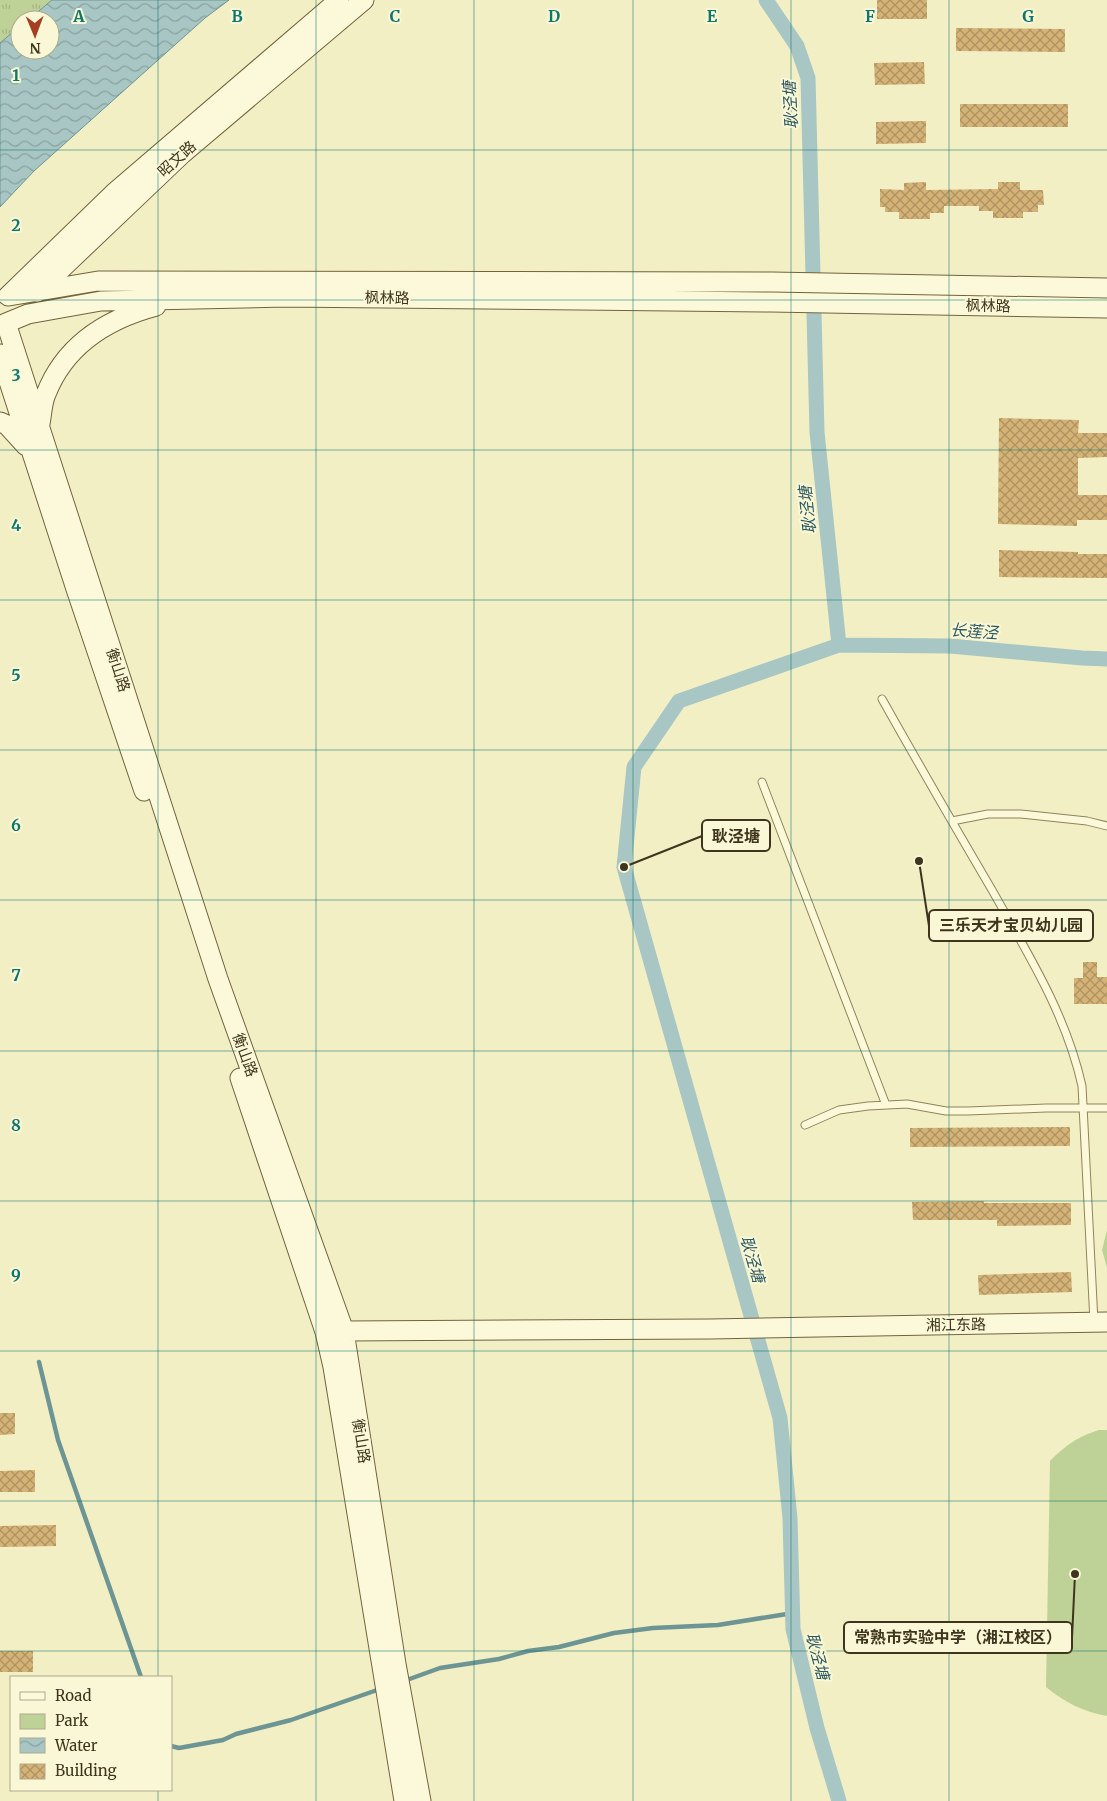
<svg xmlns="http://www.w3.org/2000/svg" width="1107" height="1801" viewBox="0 0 1107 1801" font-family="Merriweather,'Noto Sans SC',serif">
<defs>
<pattern id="grass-tufts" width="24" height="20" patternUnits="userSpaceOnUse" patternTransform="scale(1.25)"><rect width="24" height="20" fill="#bed297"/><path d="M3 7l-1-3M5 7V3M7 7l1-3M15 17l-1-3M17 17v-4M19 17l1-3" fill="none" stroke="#a4b582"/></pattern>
<pattern id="water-waves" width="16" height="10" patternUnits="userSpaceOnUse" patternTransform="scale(1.25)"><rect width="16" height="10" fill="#a7c6c4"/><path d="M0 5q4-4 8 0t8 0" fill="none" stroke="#89a29f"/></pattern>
<pattern id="building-cross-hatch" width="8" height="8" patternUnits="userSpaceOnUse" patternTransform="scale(1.25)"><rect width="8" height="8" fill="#d5b377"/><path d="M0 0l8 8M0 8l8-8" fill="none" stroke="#ae9261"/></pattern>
</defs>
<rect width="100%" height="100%" fill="#f3efc5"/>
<path fill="url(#grass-tufts)" d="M0 0H52L28 20H20V26L0 43Z"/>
<path fill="#bed297" d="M1107 1230V1268L1102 1250Z
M1099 1430H1107V1716C1084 1712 1064 1702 1046 1687L1050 1461C1066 1445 1077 1437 1099 1430Z"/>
<path fill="url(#water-waves)" stroke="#6c9594" d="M52 0H229L205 18 34 171 0 207V43L20 26V50H50V20H28Z"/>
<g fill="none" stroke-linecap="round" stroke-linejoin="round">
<path stroke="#6c9594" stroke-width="4.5" d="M39 1362 58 1440 141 1677
M404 1681 440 1668 499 1659 528 1651 559 1647 614 1633 653 1628 718 1625 793 1613
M171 1746 179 1748 223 1740 236 1734 291 1720 380 1689"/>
<path stroke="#a7c6c4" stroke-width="15" d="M766 0 797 46 808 78 817 432 839 645 679 701 634 767 624 867 780 1418 790 1518 793 1629 817 1728 839 1801
M839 645 950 646 1082 658 1107 659"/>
</g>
<path fill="url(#building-cross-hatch)" d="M877 0H927V19H877Z
M956 28 1065 29V52L956 51Z
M924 62 925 84 875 85 874 63Z
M960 104H1068V127H960Z
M926 121V143L876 144V122Z
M926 182V190L998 189V182H1020V190H1043L1044 205H1038V212H1023V218H993V211H979V206H944V213H930V219H899V212H885V207H880V189L904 190V183Z
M999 418 1079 420 1078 433H1107V457L1078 458V495H1107V520H1077V526L998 524Z
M999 550 1078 552V554H1107V578L999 577Z
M1083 962H1097V977H1107V1004H1074V978H1083Z
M1070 1127V1146L910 1147V1128Z
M984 1201V1203H1071V1225L997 1226V1220H913L912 1202Z
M1071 1272 1072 1292 979 1295 978 1275Z
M0 1413H15V1434L0 1435Z
M35 1470V1492H0V1471Z
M56 1525V1546L0 1547V1526Z
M0 1651H33V1672H0Z"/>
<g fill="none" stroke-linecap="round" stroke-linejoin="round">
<g stroke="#908359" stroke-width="9">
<path id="lane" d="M882 699C918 763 955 827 992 890 1028 954 1066 1014 1082 1086L1094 1322
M762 782 886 1105
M952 821 988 814H1021L1087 821 1107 826
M805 1125 839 1110 868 1106 907 1104 946 1111H968L1046 1108H1107"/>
</g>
<g stroke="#72633c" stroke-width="21">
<path id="secondary" d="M37 292 182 154 364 0
M8 296 114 193 339 0
M9 296 98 281 772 282 1107 288
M6 323 218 979 344 1331 396 1664 421 1801
M6 323 28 314 101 301 285 297 771 302 1107 308
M0 354 76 589 144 791
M0 422 7 425 26 446
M40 424C42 414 42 403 46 394 65 345 107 319 156 306
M240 1078 325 1332 333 1367 404 1801
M344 1331 710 1329 1107 1322"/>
</g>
<use href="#lane" stroke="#fcf9da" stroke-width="7"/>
<use href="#secondary" stroke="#fcf9da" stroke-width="19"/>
</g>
<path fill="none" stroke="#0f766e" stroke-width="1" stroke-opacity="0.55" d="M158 0V1677M316 0V1801M474 0V1801M633 0V1801M791 0V1801M949 0V1801M0 150H1107M0 300H1107M0 450H1107M0 600H1107M0 750H1107M0 900H1107M0 1051H1107M0 1201H1107M0 1351H1107M0 1501H1107M0 1651H1107M158 1790V1801"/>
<g text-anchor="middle" stroke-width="4" stroke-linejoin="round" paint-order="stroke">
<g font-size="15" fill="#3f351e" stroke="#f9f7d6">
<text transform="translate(177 159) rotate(-42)" y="5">昭文路</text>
<text transform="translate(387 298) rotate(1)" y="5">枫林路</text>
<text transform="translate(988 306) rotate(1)" y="5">枫林路</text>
<text transform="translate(118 670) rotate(72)" y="5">衡山路</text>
<text transform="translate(245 1055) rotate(70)" y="5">衡山路</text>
<text transform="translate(956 1325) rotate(-1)" y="5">湘江东路</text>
<text transform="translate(361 1441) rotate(81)" y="5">衡山路</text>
</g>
<g font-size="16" font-style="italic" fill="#2c5860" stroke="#f9f7d6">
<text transform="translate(790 105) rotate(-93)" y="6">耿泾塘</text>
<text transform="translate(807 510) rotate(-96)" y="6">耿泾塘</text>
<text transform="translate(974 631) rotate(4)" y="6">长莲泾</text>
<text transform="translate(753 1259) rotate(74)" y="6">耿泾塘</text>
<text transform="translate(818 1656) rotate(75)" y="6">耿泾塘</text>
</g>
</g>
<g font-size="16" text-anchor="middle" font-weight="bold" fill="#0f766e" stroke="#f9f7d6" stroke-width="4" stroke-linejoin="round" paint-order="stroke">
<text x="79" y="22">A</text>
<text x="237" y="22">B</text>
<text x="395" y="22">C</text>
<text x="554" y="22">D</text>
<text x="712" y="22">E</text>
<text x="870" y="22">F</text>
<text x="1028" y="22">G</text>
<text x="16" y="81">1</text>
<text x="16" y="231">2</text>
<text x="16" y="381">3</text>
<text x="16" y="531">4</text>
<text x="16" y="681">5</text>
<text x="16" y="831">6</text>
<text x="16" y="981">7</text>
<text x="16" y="1131">8</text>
<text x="16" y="1281">9</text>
</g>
<path fill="none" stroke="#3f351e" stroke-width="2" d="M624 867L702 836M919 861L929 926M1075 1574L1072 1638"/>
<g fill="#3f351e" stroke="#f9f7d6" stroke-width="2">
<circle cx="624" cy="867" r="5"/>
<circle cx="919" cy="861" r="5"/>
<circle cx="1075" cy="1574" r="5"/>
</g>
<g fill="#f9f7d6" stroke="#3f351e" stroke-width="2">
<rect x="702" y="820" width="68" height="31" rx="5"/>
<rect x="929" y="910" width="164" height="31" rx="5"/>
<rect x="844" y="1622" width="228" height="31" rx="5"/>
</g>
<g font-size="16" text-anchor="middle" font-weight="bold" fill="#3f351e">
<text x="736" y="842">耿泾塘</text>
<text x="1011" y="931">三乐天才宝贝幼儿园</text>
<text x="958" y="1643">常熟市实验中学（湘江校区）</text>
</g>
<rect x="10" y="1676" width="162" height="115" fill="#f9f7d6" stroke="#afa98c"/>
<rect x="20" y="1692" width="25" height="8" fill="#fcf9da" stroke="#afa98c"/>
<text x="55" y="1701" font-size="15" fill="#3f351e">Road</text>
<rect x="20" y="1714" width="25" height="15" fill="#bed297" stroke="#afa98c"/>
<text x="55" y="1726" font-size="15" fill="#3f351e">Park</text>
<rect x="20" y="1738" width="25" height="15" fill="url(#water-waves)" stroke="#afa98c"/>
<text x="55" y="1751" font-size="15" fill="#3f351e">Water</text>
<rect x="20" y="1764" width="25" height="15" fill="url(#building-cross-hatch)" stroke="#afa98c"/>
<text x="55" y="1776" font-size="15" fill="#3f351e">Building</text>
<g transform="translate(35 35) rotate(179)"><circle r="24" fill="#f9f7d6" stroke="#afa98c"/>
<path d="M0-4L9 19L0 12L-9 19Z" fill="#a63f22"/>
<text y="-8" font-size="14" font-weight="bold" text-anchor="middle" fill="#3f351e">N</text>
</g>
</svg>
